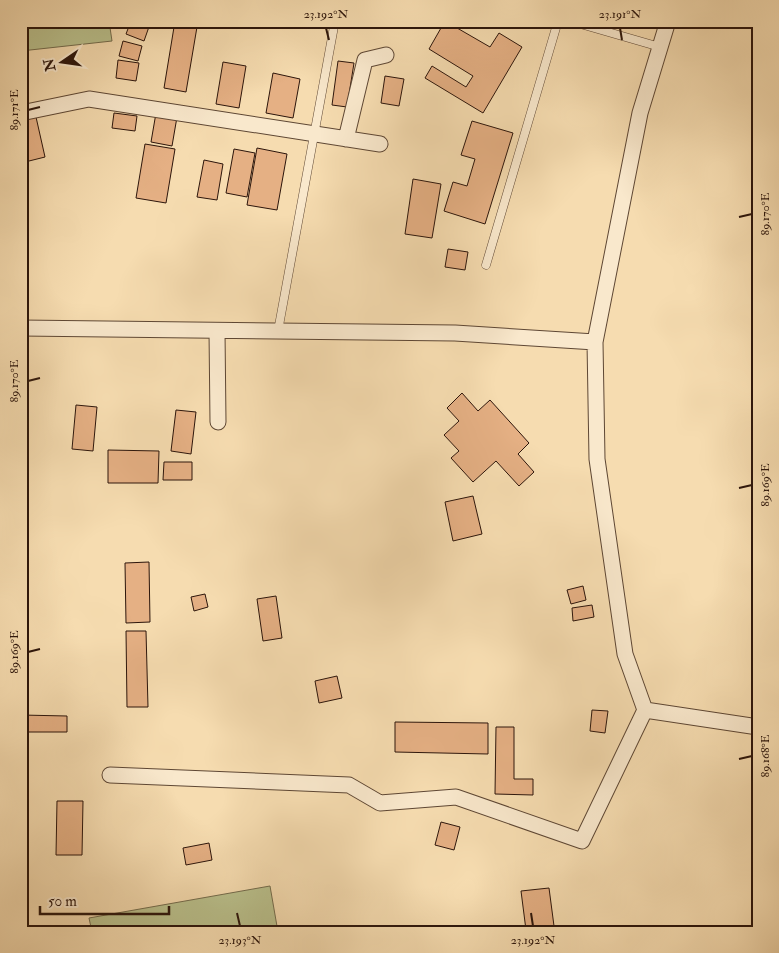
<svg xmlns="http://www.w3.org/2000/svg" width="779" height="953" viewBox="0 0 779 953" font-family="'IM FELL Double Pica',serif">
<rect width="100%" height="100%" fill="#f6dcb0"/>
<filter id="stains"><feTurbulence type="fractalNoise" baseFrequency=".004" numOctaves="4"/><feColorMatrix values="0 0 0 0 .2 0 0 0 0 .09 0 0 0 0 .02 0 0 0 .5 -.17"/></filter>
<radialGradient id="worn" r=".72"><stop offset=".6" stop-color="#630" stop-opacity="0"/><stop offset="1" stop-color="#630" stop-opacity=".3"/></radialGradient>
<path fill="#bac18d" stroke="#736b4c" d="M21 21H109L112 41 21 51Z
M270 886 278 932H92L89 918Z"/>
<path fill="#e5b084" stroke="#2c150b" d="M131 21H151L144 41 126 34Z
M175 21H198L186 92 164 88Z
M445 21 490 47 499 33 522 47 483 113 425 78 432 66 466 87 473 76 429 49Z
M123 41 142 46 138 61 119 56Z
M118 60 139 63 136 81 116 78Z
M338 61 354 63 347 107 332 105Z
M223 62 246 66 239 108 216 104Z
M273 73 300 79 293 118 266 113Z
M385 76 404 79 399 106 381 103Z
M114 113 137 116 135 131 112 128Z
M156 113 177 117 172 146 151 142Z
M36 117 45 157 21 163V120Z
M472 121 513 133 485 224 444 211 453 182 467 186 475 159 461 155Z
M145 144 175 149 166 203 136 198Z
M257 148 287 154 277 210 247 205Z
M234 149 255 153 247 197 226 193Z
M204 160 223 164 217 200 197 197Z
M413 179 441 184 432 238 405 234Z
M448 249 468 252 465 270 445 267Z
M462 393 478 411 490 400 529 443 518 454 534 472 519 486 496 461 473 482 451 458 459 451 444 435 459 421 447 408Z
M76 405 97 407 93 451 72 449Z
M176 410 196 412 191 454 171 451Z
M108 450 159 451 158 483H108Z
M164 462H192V480H163Z
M473 496 482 534 453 541 445 502Z
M149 562 150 622 126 623 125 563Z
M758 573V597H756L753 574Z
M583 586 586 600 571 604 567 590Z
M205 594 208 607 194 611 191 597Z
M276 596 282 638 263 641 257 599Z
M592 605 594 617 573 621 572 608Z
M126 631H146L148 707H127Z
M337 676 342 698 319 703 315 681Z
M592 710 608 711 605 733 590 731Z
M21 715 67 716V732H21Z
M395 722 488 723V754L395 752Z
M496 727H514V779H533V795L495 794Z
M57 801H83L82 855H56Z
M441 822 460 827 454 850 435 845Z
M209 843 212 860 186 865 183 848Z
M549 888 554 926 526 930 521 891Z"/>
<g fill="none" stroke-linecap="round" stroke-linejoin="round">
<g stroke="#5e4734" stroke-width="9">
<path id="service" d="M570 21 660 47
M486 265 558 21
M278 331 335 21"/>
</g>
<g stroke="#5e4734" stroke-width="17">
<path id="minor" d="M668 21 640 113 595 342 597 459 625 654 645 710 758 727
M21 113 89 99 380 144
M346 139 365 60 386 55
M21 328 455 333 595 342
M217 331 218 422
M110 775 349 785 380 803 456 797 582 841 645 710"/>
</g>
<use href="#service" stroke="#f9e8cc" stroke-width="8"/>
<use href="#minor" stroke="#f9e8cc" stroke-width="15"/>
</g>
<path fill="none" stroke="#2c150b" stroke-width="2" d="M326 28 329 40M620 28 622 40M28 110 40 107M739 217 752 214M28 381 40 378M739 488 752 485M28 652 40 649M739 759 752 756M237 913 240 926M531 913 533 926"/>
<rect width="779" height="953" fill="none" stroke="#f6dcb0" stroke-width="55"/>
<g transform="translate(62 62) rotate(257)" stroke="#f9e8cc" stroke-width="4" paint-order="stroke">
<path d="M0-4L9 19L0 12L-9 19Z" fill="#2c150b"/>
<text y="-8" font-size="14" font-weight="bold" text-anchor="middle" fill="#2c150b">N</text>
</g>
<path d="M40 906v8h129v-8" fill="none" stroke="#2c150b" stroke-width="2.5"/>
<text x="48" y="906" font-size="15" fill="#2c150b" stroke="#f9e8cc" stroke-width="4" paint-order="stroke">50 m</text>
<rect x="28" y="28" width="724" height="898" fill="none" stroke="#2c150b" stroke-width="2"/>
<g font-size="12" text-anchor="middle" fill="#2c150b">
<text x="326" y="18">23.192°N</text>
<text x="620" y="18">23.191°N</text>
<text transform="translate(14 110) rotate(-90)" y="4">89.171°E</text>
<text transform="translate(765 214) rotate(-90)" y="4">89.170°E</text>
<text transform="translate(14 381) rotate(-90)" y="4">89.170°E</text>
<text transform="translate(765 485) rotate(-90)" y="4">89.169°E</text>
<text transform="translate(14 652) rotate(-90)" y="4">89.169°E</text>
<text transform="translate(765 756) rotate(-90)" y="4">89.168°E</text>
<text x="240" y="944">23.193°N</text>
<text x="533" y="944">23.192°N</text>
</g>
<rect width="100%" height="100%" filter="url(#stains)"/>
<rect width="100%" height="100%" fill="url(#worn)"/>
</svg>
